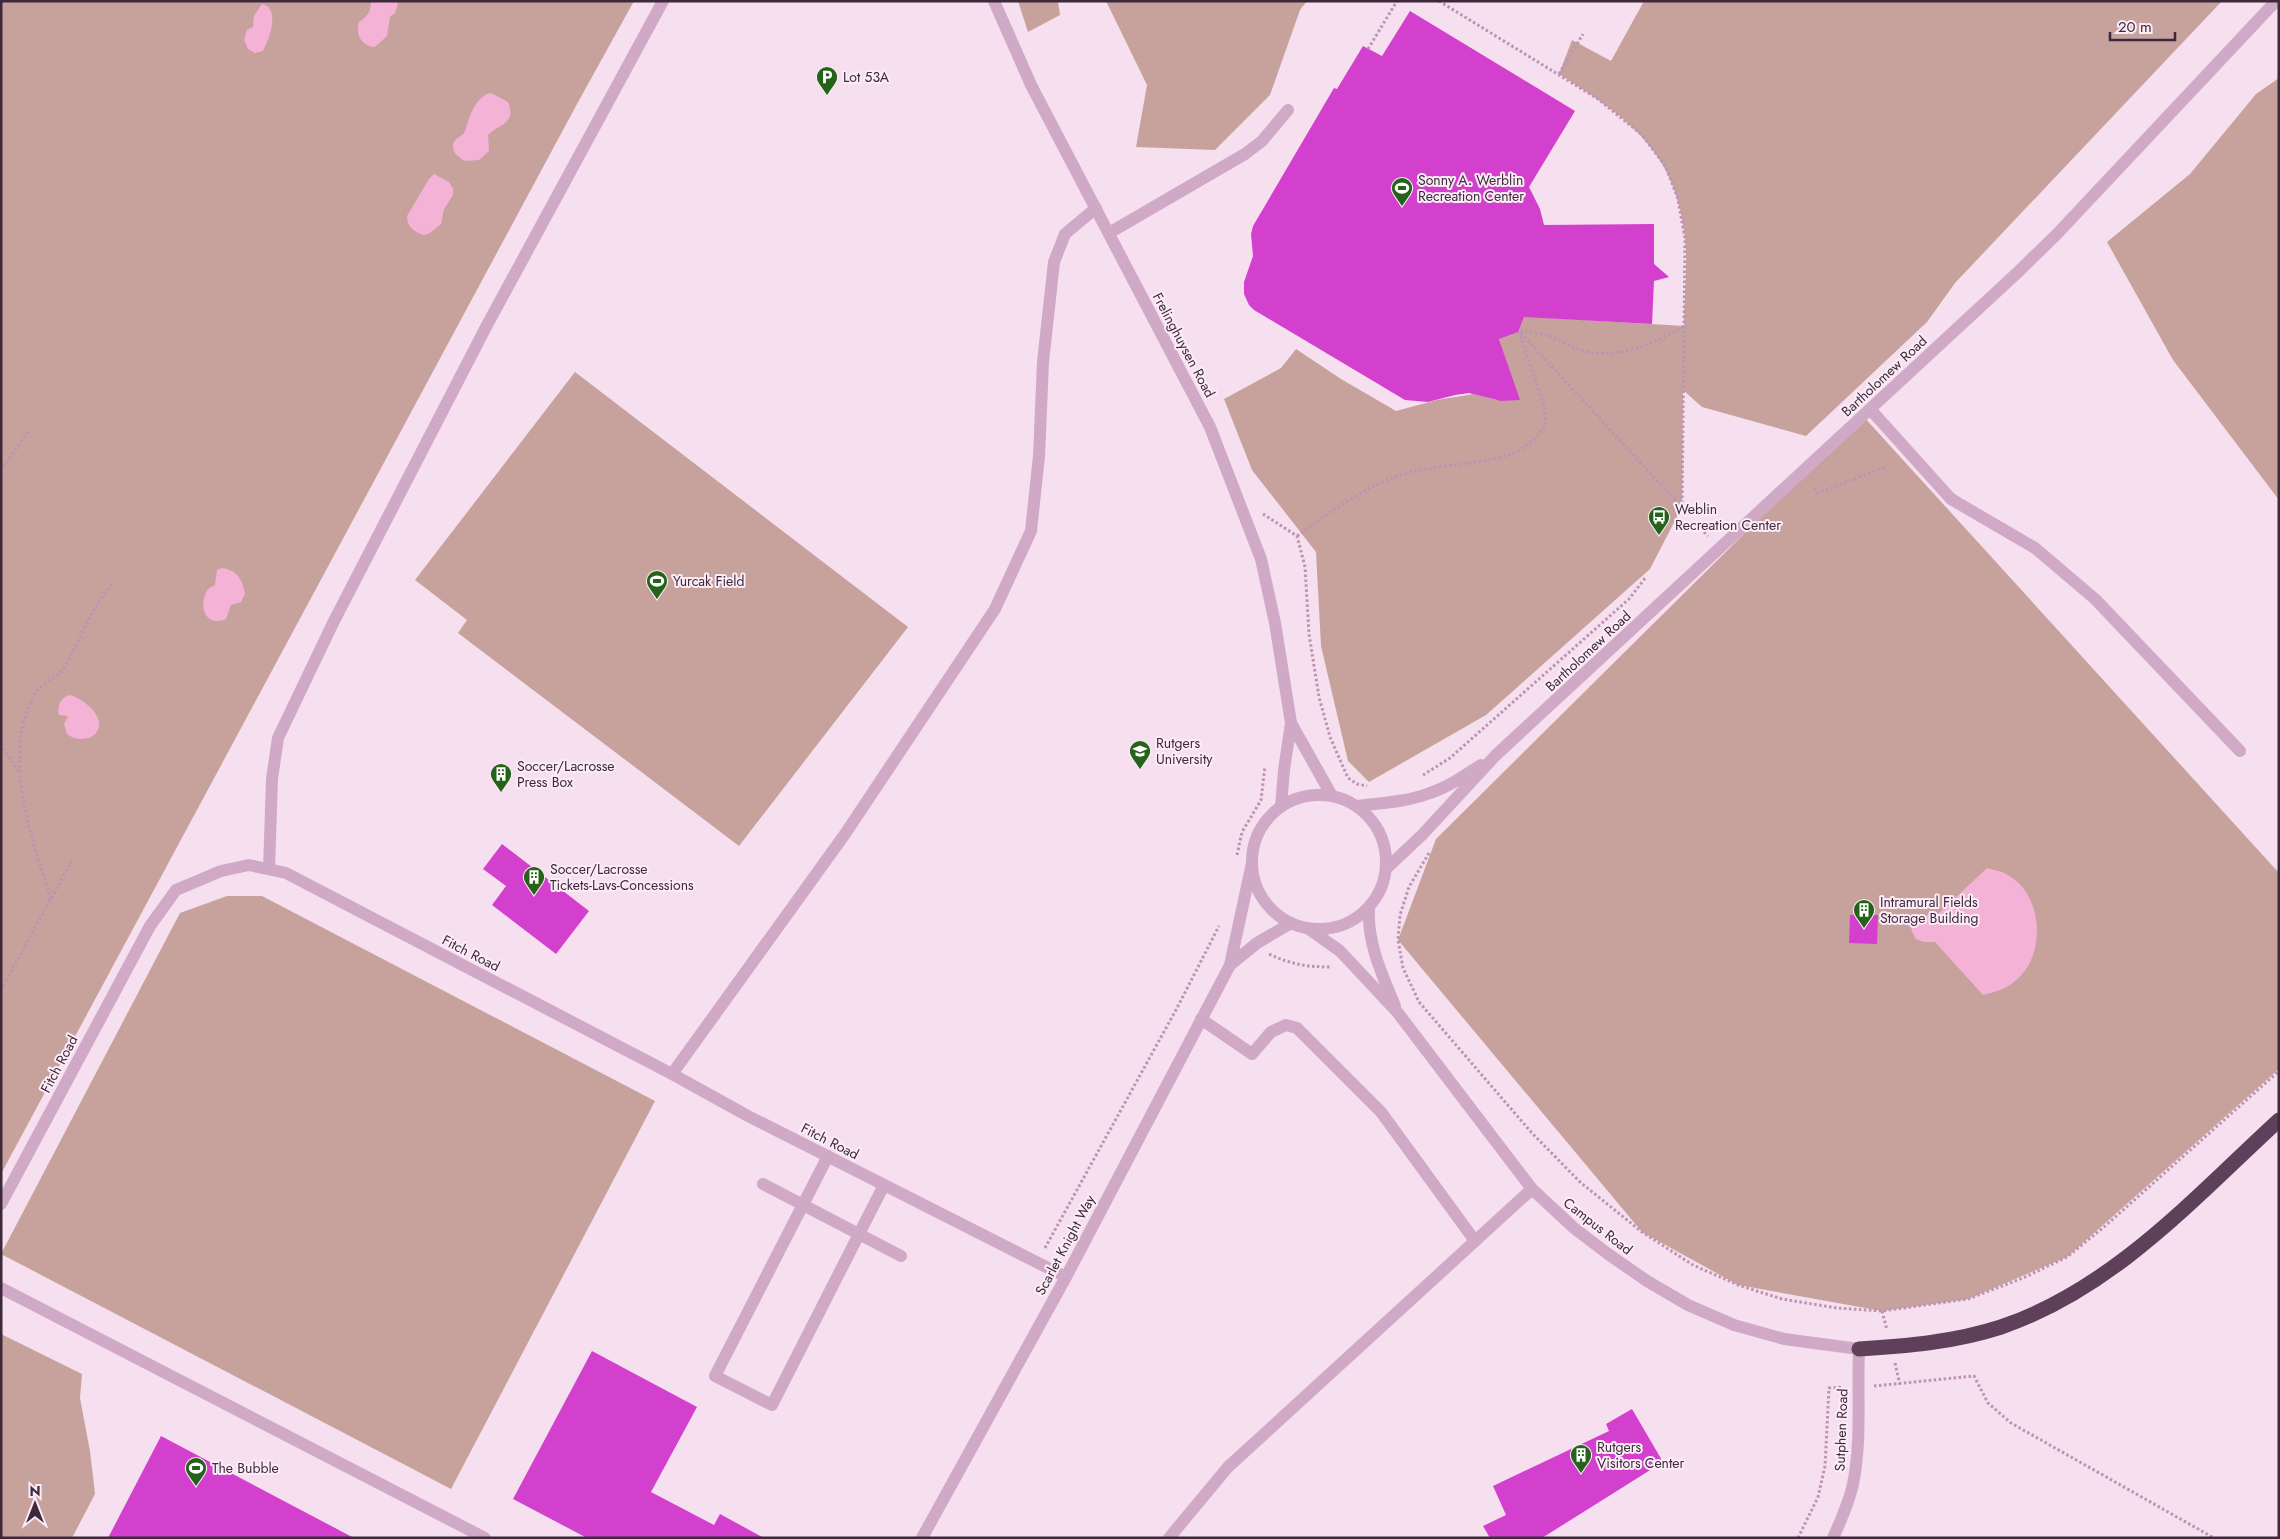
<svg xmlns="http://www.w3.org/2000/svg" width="2280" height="1539" viewBox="0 0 2280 1539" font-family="Jost,sans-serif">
<rect width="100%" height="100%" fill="#f6dfee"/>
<path fill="#c7a29d" d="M1 1H634L577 104 1 1174Z
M1018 1H1058L1060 15 1028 32Z
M1106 1H1307L1300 10 1270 95 1215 150 1136 147 1147 85Z
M1644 1H2222L1955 283 1927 322 1806 436 1702 407 1683 390 1682 507 1650 569 1486 715 1369 782 1348 761 1321 646 1316 552 1252 470 1224 399 1281 368 1296 349 1341 379 1396 411 1437 400 1474 394 1496 400 1519 399 1497 333 1530 299 1550 318 1684 326C1684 297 1688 267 1685 238 1676 151 1628 118 1559 74L1572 40 1611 61Z
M2279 78V500L2173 360 2107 242 2190 174 2256 94Z
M575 372 908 627 739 846 458 633 467 620 415 580Z
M1863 416 2279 873V1069L2067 1257 1968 1299 1882 1311 1738 1285 1642 1232 1398 940 1436 839Z
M227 896H262L655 1101 451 1489 1 1254 180 913Z
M1 1334 82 1374 80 1398 90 1451 95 1494 72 1538H1Z"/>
<path fill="#f4b3d6" d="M371 1H396L398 4 395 13 390 17 387 36 375 47C362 46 355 35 359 22 368 16 371 12 371 1Z
M262 4C281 8 269 40 263 51L255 53 248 49 244 40 247 30 253 27 254 16Z
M491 93 508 102C517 124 499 124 488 135L489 151 479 160 465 161C460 158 453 154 453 147 452 139 460 138 464 133 466 130 466 125 468 122 471 111 479 95 491 93Z
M434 174 449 182 453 189V195L444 209 441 224 430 233 424 235C414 232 407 227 407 216L429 179Z
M222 568C237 570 243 580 245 594L241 602 231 605 226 619C204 628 198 604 208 589L215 585 217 570Z
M69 695C80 697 101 712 99 726 97 741 76 742 67 734L64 724 68 716 59 715C57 706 60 699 69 695Z
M1987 868C1993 870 2001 871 2006 874 2044 893 2047 956 2015 981 2006 989 1995 992 1983 995L1935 942H1924L1916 939C1903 920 1918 912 1936 916Z"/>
<path fill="#d340cd" d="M1410 11 1575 111 1529 187 1540 209 1544 225 1654 224V264L1669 277 1654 281 1652 324 1524 317 1518 332 1499 339 1520 400 1501 401 1469 393 1455 395 1428 402 1405 400 1254 310 1249 305 1244 294V282L1253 256 1251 234 1253 226 1334 88 1337 89 1363 46 1382 56Z
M502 844 589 911 556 954 492 905 506 886 483 869Z
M1850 915H1878L1877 944 1849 943Z
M592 1351 697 1407 651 1492 714 1525 720 1514 764 1538H587L513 1499Z
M1632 1409 1663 1462 1542 1538H1490L1483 1526 1506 1515 1493 1486 1609 1431 1606 1424Z
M161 1436 354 1538H108Z"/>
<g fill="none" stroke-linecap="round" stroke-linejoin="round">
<path stroke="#bc93b2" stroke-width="3" stroke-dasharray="2.5 2.5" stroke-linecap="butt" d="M1439 1 1598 99 1642 135 1666 167 1678 199 1685 239 1682 507
M1368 49 1397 1
M1559 74 1583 34
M1520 331C1528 332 1538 333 1546 335 1557 338 1567 345 1578 349 1613 362 1654 344 1684 326
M1521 333 1686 512
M1 471 28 431
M1814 488 1818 493 1883 468 1886 472
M1263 514 1297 536 1305 567 1309 634 1319 697 1330 737 1348 778 1357 784 1367 786
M1704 532 1708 536
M1297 536C1332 511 1368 484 1410 472 1438 465 1500 463 1522 449 1533 442 1539 435 1546 425L1544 406 1519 331
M1 744 18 771
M1423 775 1450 758 1629 599 1646 577
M1429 853 1409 887 1400 915 1398 940 1403 968 1419 1002 1531 1132 1580 1182 1642 1232 1693 1265 1738 1285 1782 1299 1837 1308 1882 1311 1968 1299 2023 1278 2067 1257 2104 1227 2279 1071
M1237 855 1242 832 1261 800 1265 766
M51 899C32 839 0 754 35 694 42 682 58 678 65 666 81 638 90 610 112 584
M1269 954C1290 964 1307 967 1330 967
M1 990 72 860
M1045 1248 1177 1008 1219 926
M1882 1311 1887 1330
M1895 1363 1900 1385
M1874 1386 1974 1376 1988 1403 2011 1423 2214 1538
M1798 1538 1818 1497 1825 1466 1829 1388 1843 1387"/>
<path stroke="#d0a9c6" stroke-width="12" d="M1109 233 1245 154 1262 141 1288 110
M1870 409 1951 499 2035 548 2095 599 2240 751
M269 869 272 779 278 738 333 623 486 327 663 1
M1201 1019 1252 1054 1271 1032 1286 1025 1297 1028 1381 1112 1475 1241
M672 1074 845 834 995 609 1031 531 1039 456 1043 362 1054 262 1065 234 1096 208
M828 1156 715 1376 772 1405 884 1185
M763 1184 901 1256
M1 1288 485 1538
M1169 1538 1228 1467 1532 1189"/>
<path stroke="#d0a9c6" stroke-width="12" d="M994 1 1031 85 1210 427 1261 559 1275 623 1291 723 1284 770 1281 807
M1291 723 1332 796
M1252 862a67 67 0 1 1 134 0a67 67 0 1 1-134 0Z
M1357 806C1381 803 1407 802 1430 793 1448 787 1464 776 1481 765
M1387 868 1422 835 1496 755 2017 273 2057 234 2276 1
M1369 908C1367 943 1382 974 1395 1006
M1309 929 1340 951 1398 1013 1532 1189 1574 1228 1608 1254 1647 1281 1688 1305 1734 1325 1784 1339 1859 1349C1857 1393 1862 1440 1853 1484 1849 1503 1841 1520 1833 1538
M1230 965 1257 943 1291 923
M1 1204 150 926 176 890 221 871 249 865 286 873 672 1074 748 1116 1066 1277
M922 1538 1066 1277 1230 965 1252 863"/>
<path stroke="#5e405b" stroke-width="15" d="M1859 1349C1907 1346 1955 1342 2001 1327 2113 1289 2194 1198 2279 1120"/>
</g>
<defs>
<g id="parking-pin" transform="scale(1.125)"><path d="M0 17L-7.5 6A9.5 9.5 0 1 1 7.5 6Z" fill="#246319" stroke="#fcecf7"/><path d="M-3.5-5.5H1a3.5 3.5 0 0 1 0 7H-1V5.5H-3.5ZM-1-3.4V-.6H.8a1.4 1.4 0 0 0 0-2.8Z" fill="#fff"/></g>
<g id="stadium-pin" transform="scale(1.125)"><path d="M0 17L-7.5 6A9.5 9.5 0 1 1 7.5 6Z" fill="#246319" stroke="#fcecf7"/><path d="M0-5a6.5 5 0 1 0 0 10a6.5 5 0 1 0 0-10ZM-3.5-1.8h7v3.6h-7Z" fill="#fff"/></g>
<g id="bus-pin" transform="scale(1.125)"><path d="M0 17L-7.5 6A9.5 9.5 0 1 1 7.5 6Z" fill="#246319" stroke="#fcecf7"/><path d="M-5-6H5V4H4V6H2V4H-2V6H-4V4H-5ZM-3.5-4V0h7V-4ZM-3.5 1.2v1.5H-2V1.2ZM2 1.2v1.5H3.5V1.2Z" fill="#fff"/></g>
<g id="university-pin" transform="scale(1.125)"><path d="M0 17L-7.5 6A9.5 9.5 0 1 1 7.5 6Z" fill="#246319" stroke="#fcecf7"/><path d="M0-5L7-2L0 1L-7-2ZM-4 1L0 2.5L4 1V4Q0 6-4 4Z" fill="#fff"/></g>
<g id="building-pin" transform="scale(1.125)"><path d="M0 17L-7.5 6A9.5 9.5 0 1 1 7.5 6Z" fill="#246319" stroke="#fcecf7"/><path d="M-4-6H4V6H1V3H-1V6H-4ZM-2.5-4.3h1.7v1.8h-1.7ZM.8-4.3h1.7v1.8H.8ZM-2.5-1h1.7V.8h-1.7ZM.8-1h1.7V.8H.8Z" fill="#fff"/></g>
</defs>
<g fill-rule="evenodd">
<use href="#parking-pin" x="827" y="77"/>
<use href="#stadium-pin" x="1402" y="188"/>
<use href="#bus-pin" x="1659" y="517"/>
<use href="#stadium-pin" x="657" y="581"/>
<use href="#university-pin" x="1140" y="751"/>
<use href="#building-pin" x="501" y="774"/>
<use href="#building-pin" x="534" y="877"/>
<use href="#building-pin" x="1864" y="910"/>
<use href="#building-pin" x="1581" y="1455"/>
<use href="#stadium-pin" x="196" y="1468"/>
</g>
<g text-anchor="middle" stroke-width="4" stroke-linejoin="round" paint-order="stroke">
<g font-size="14" fill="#3c293a" stroke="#fcecf7" text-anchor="start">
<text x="843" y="82">Lot 53A</text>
<text x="1418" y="185">Sonny A. Werblin<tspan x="1418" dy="16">Recreation Center</tspan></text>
<text x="1675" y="514">Weblin<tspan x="1675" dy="16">Recreation Center</tspan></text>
<text x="673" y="586">Yurcak Field</text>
<text x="1156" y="748">Rutgers<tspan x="1156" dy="16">University</tspan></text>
<text x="517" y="771">Soccer/Lacrosse<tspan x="517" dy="16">Press Box</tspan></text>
<text x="550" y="874">Soccer/Lacrosse<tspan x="550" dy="16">Tickets-Lavs-Concessions</tspan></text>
<text x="1880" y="907">Intramural Fields<tspan x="1880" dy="16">Storage Building</tspan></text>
<text x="1597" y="1452">Rutgers<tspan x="1597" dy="16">Visitors Center</tspan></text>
<text x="212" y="1473">The Bubble</text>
</g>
<g font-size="14" fill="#3c293a" stroke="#fcecf7">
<text transform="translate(1184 345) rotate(62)" y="5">Frelinghuysen Road</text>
<text transform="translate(1884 376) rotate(-43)" y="5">Bartholomew Road</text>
<text transform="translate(1588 651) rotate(-43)" y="5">Bartholomew Road</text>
<text transform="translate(471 953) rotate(27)" y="5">Fitch Road</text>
<text transform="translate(59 1064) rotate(-62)" y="5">Fitch Road</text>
<text transform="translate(830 1141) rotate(27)" y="5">Fitch Road</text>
<text transform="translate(1598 1226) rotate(38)" y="5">Campus Road</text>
<text transform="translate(1065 1245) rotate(-62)" y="5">Scarlet Knight Way</text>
<text transform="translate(1841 1430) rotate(-88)" y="5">Sutphen Road</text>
</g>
</g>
<rect width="2280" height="1539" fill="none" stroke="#3c293a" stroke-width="5"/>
<g transform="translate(35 1504)" stroke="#fcecf7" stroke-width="4" paint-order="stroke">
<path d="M0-4L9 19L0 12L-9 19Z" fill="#3c293a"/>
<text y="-8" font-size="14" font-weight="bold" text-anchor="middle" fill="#3c293a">N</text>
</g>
<path d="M2110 32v8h65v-8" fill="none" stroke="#3c293a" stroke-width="2.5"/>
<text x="2118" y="32" font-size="15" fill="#3c293a" stroke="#fcecf7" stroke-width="4" paint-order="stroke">20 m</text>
</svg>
